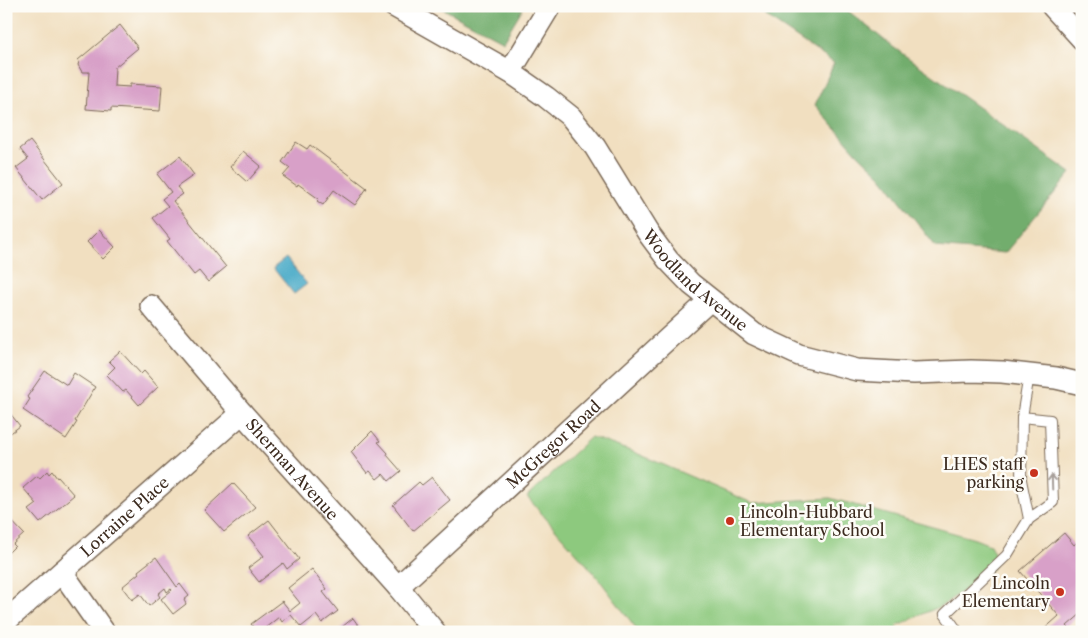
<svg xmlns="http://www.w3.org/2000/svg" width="1088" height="638" viewBox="0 0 1088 638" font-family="'Libre Caslon Text',serif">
<rect width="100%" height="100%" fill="#fdfcf7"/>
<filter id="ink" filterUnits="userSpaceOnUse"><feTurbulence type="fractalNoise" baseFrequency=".02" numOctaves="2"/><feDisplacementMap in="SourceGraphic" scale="10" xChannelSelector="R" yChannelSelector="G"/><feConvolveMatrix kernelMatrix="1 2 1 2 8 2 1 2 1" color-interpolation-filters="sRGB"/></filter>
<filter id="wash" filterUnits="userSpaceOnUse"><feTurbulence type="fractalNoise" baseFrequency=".0096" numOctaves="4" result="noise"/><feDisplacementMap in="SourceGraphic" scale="20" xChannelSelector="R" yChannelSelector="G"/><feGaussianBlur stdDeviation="1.12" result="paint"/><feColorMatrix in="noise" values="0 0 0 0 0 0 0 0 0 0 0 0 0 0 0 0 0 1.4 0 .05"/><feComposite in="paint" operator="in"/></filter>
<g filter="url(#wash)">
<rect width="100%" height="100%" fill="#f1dfc0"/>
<path fill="#8dc97e" stroke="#647a4e" d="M591 437 636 453 752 503 830 498 975 539 990 545 997 559 992 569 943 605 896 626 901 632H639L595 574 527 497Z"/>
<path fill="#72ad6d" stroke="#566c46" d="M438 6H524L503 41Z
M774 6H842L893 47 1071 173 1005 253 936 247 882 177 857 153 815 105 834 63 765 16Z"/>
<path fill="#48aac7" stroke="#426a72" d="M286 258 307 284 294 294 273 268Z"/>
<g id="blocks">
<path fill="#d8a0c8" d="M120 25 138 48 115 67 114 86 130 87V84L162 86 160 111 111 108V111L86 109 89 72H82L78 65 79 62 78 60Z
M30 141 63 183 42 200 16 168 28 159 20 149Z
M296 142 307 149 310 145 367 188 355 205 334 190 323 205 317 201 319 199 298 184 297 186 283 176 290 168 282 162Z
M243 151 261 166 247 182 230 167Z
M180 156 194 175 177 187 183 194 173 201 226 267 208 282 199 271 194 275 167 241 170 239 153 218 168 206 162 199 171 192 157 174Z
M99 230 115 247 103 259 87 242Z
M120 351 141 374 144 371 158 387 139 405 126 390 123 392 107 375 115 367 109 361Z
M45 371 67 385 74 373 95 387 75 421 77 422 66 439 23 410 30 399 27 397Z
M9 412 20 426 8 435 6 433V414Z
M372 431 380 441 378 442 388 453 387 455 401 471 389 481 383 474 377 479 370 471 367 473 351 452Z
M47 471 49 474 52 471 57 478 58 477 74 495 40 523 29 510 37 504 23 488 37 476 40 478Z
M432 477 450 500 413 531 393 505 419 482 422 485Z
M233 483 255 507 224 532 204 510Z
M6 515 24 534 13 544 15 546 6 555Z
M269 520 299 559 287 569 283 563 259 582 248 568 264 556 248 536Z
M1064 533 1074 545 1082 538V613L1067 626 1072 632H1041L1059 616 1020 571Z
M156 557 177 587 180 584 189 596 184 600 186 604 173 614 161 599 172 590 171 589 167 592 165 588 158 594 160 597 149 606 140 594 132 600 122 587 139 573 138 571Z
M312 569 327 589 323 592 338 611 322 623 316 615 301 627 291 615 282 622 279 617 260 632H257L251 624 282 601 290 611 300 603 288 588Z
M353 618 363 632H336Z"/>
</g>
</g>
<g filter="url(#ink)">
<use href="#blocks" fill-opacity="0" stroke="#7b6957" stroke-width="1"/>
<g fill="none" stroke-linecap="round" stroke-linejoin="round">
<g stroke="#7b6957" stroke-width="12">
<path id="service" d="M1029 375 1022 417 1021 480 1029 519
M958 632 945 614 1007 555 1029 519 1053 502 1050 420 1022 417"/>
</g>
<g stroke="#7b6957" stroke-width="24">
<g id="minor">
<path id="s1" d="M394 6 510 72 546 97 571 117 595 147 648 233 668 260 691 284 754 334 799 355 857 370 914 373 971 371 1002 372 1056 378 1082 384"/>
<path d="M1052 6 1082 39"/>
<path d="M510 72 550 6"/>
<path id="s2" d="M151 306 242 413 398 587 435 632"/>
<path d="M62 572 104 632"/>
<path id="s3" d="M398 587 710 300"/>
<path id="s4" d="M6 621 242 413"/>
</g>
</g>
<use href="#service" stroke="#fff" stroke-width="10"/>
<use href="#minor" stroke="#fff" stroke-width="21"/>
</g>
<defs><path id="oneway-shaft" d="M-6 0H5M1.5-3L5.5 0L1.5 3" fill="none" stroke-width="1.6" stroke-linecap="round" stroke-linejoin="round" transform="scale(1.25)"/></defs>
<use stroke="#a79f9a" href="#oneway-shaft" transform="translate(1052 482) rotate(-92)"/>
</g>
<g fill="#c8321e" stroke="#fdfcf7" stroke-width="2">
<circle cx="1034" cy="473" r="5"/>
<circle cx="730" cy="521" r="5"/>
<circle cx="1060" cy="592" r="5"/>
</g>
<g text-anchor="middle" stroke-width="5" stroke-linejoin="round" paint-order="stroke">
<g font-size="16" fill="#3b2a1e" stroke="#fdfcf7">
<text dy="6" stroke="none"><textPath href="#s1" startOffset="416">Woodland Avenue</textPath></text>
<text dy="6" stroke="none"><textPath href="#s3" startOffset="211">McGregor Road</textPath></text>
<text dy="6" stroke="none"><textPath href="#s2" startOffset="216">Sherman Avenue</textPath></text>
<text dy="6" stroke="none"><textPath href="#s4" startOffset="158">Lorraine Place</textPath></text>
</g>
<g font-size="16" fill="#3b2a1e" stroke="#fdfcf7" text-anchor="end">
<text x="1024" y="470">LHES staff<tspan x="1024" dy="18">parking</tspan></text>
<text x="740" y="518" text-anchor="start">Lincoln-Hubbard<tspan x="740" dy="18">Elementary School</tspan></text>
<text x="1050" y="589">Lincoln<tspan x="1050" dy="18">Elementary</tspan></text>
</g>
</g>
<rect width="1088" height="638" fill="none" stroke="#fdfcf7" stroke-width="25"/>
</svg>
